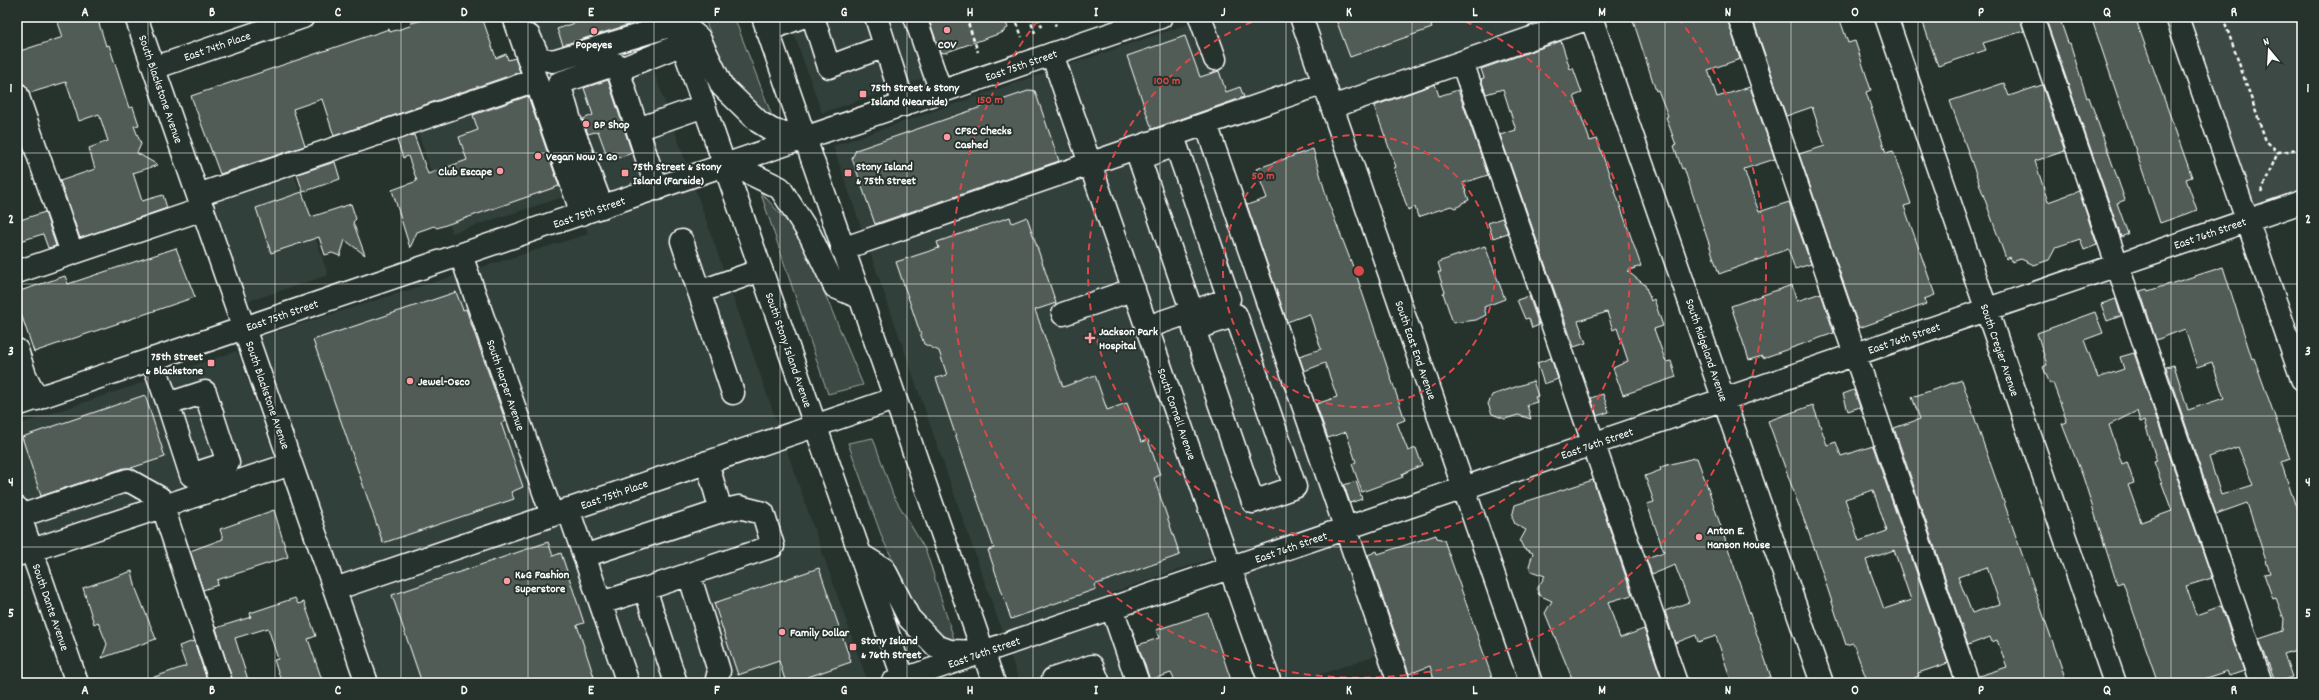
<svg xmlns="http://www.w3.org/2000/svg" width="2319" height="700" viewBox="0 0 2319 700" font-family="Dekko,sans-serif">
<rect width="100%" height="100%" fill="#26332d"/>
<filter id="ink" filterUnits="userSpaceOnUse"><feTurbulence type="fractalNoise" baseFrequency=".025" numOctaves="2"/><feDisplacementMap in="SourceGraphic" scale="8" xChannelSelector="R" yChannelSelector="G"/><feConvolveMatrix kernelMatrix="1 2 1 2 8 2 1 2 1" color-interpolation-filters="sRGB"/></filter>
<g filter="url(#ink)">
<path fill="#333f3a" d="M515 17H635L868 683H379L259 337 588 234 575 193 452 233 414 121 536 80Z
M788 17H915L935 74 822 113Z
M1209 17H1287L1312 87 1206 124 1388 651 1295 683H1277L1232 551 1108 594 1138 683H1020L833 146 1045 73 1077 168 1097 161 1065 66Z
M1310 17H1579L1341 105Z
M290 163 328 275 246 302 207 191Z
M237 351 279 468 40 548 17 484V425Z"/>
<path fill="#3e4944" stroke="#9ea4a2" d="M704 17H734L772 116 758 117 723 65Z
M2186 17H2302V198L2254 214Z
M760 191 802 239 863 385 828 394Z
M873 438 893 495 926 551 954 639 934 641 883 540 848 443Z"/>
<path fill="#515c57" stroke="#fff" fill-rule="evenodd" d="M56 17H97L106 46 109 45 129 108 133 107 139 125 134 126 141 144 137 153 158 165 133 173 142 201 163 195 167 208 80 238 60 181 95 169 89 148 108 141 99 114 79 121 66 82 30 93 25 85 17 82V52L63 37Z
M435 17H482L496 58 506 54 508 60 515 58 520 72 334 136 322 99 293 109 305 146 220 174 191 96 389 29 390 32 410 26 411 23Z
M580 17H625L628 25 563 45 557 29 581 21Z
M928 17H1004L1008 28 1004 30V32L944 53 940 52Z
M1335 17H1428L1432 28 1350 57Z
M1632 17H1727L1740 59 1708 70 1717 97 1750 87 1775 159 1744 169 1749 184 1759 212 1789 202 1811 264 1795 269 1788 249 1719 274 1684 168 1682 169 1674 146 1676 145 1666 117 1668 116 1658 90 1656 91Z
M1752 17H1839L1848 43 1855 41 1871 90 1866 92 1886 153 1893 151 1901 174 1911 204 1904 206 1935 295 1924 299 1926 304 1859 328 1799 154 1825 146 1812 107 1786 116Z
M1921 17H2020L2024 31 1983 43 1986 50 1938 66Z
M2045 17H2059L2068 43H2070L2087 98 2089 97 2125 200 2117 203 2128 234 2121 237Z
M2091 17H2135L2192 177 2186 179 2197 210 2160 223Z
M1185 36 1200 77 1219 71 1226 92 1240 87 1244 97 1152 129 1127 56Z
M1561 41 1570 69 1573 68 1582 93 1574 96 1590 141 1597 139 1641 266 1627 271 1645 285 1651 301 1654 299 1663 326 1654 329 1666 362 1671 361 1676 377 1623 395 1613 368 1628 361 1617 328 1613 330 1607 312 1578 321 1586 343 1574 347 1500 135 1516 130 1503 89 1486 94 1481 79 1484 78 1481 69Z
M608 80 632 153 609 161 598 131 588 134 583 119 593 115 584 88Z
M2004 83 2009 96 2042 85 2065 151 2035 161 2048 202 2079 191 2097 245 2084 250 2080 239 2056 247 2049 260 2034 265 2021 259 2012 262 2010 257 2006 259 1950 101Z
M1435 84 1439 96 1458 90 1488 175 1463 183 1469 200 1462 203 1461 205 1455 208 1451 206 1418 217 1415 207 1408 210 1394 168 1396 167 1374 106Z
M1031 90 1035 91 1059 161 875 224 852 158 856 150Z
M528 96 559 186 437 228 434 226 417 232 410 248 392 190 417 181 408 156 403 158 397 140 414 135 428 174 467 160 459 137 478 130 473 115Z
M1313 149 1328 202 1357 277 1405 420 1397 423 1408 451 1416 448 1422 465 1402 474 1403 477 1362 492 1352 464 1356 462 1346 432 1328 438 1316 404 1337 397 1325 363 1304 371 1299 356 1321 349 1311 318 1309 314 1287 322 1247 205 1267 198 1256 169Z
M335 162 340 179 303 192 297 174Z
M302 192 311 217 351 204 356 219 353 222 365 255 345 240 340 256 332 253 325 255 319 237 271 253 256 208Z
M45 212 56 246 48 248 43 234 17 242V221Z
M1010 217 1012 223 1027 217 1056 303 1035 310 1063 387 1095 375 1107 410 1127 403 1141 442 1148 440 1160 475 1154 478 1180 555 1094 585 1096 589 1011 619 988 550 994 548 936 378 947 375 939 351 924 344 896 262 939 248 937 242Z
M1502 218 1508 233 1493 238 1488 223Z
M1485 246 1505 299 1484 307 1486 315 1476 320 1453 323 1443 293 1445 292 1438 272H1441L1438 262Z
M176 248 195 297 34 352 17 302V292L65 276 68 284Z
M2223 267 2252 359 2254 358 2290 459 2282 462V465L2295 504 2298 509 2302 508V648L2284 654 2292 677 2276 683 2259 639 2283 631 2284 619 2276 598 2273 599 2264 574 2270 573 2247 503 2216 514 2166 367 2174 365 2188 410 2224 398 2212 362 2197 367 2185 329 2156 340 2140 291 2147 289 2148 291ZM2238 447 2253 485 2221 495 2209 457Z
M1792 285 1797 301 1821 293 1834 333 1763 358 1762 356 1749 360 1731 306Z
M456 292 463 310 466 309 503 414 506 421 501 423 523 487 511 492 514 499 383 543 313 340Z
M1529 296 1539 325 1532 328 1529 318 1525 319 1517 300Z
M2116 299 2121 316 2107 321 2101 304Z
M2095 312 2103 333 2084 340 2098 378 2124 369 2120 357 2134 353 2212 578 2186 586 2196 615 2221 606 2244 671 2229 676 2227 671 2191 683H2158L2123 582 2117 584 2083 477 2062 424 2067 422 2053 383 2050 384 2043 367 2047 365 2037 333ZM2137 411 2140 422 2144 421 2157 461 2154 462 2172 511 2141 522 2128 485 2134 483 2127 462 2122 464 2109 425Z
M1551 358 1558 379 1544 384 1537 363Z
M1962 380 1977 425 2067 683H1980L1979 676 2007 667 1997 640 1992 642 1990 637 1968 645 1894 428 1920 419 1912 397ZM1987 567 2000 604 1972 613 1958 577Z
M1533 381 1538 396 1535 397 1537 402 1527 405 1531 419 1518 415 1505 419 1492 414 1488 404 1492 395Z
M1854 390 1860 407 1848 411 1843 394Z
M1603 394 1609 412 1597 416 1591 398Z
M145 395 165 457 131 468H124L41 496 22 437Z
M1813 405 1827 445 1836 442 1841 456 1873 446 1948 663 1918 673 1919 676 1914 678 1916 683H1868L1853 643 1846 645 1815 550 1768 421ZM1873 490 1887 531 1859 541 1845 499ZM1894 550 1911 600 1884 609 1866 560Z
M1694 458H1697L1708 488 1771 677 1753 683H1732L1716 636 1698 642 1696 635 1675 643 1665 611 1689 602 1675 565 1652 574 1646 558 1664 552 1647 504 1654 502 1645 476 1661 470 1660 467Z
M1593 480 1632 595 1608 602 1620 638 1644 629 1663 683H1574L1545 613 1552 601 1539 595 1537 589 1545 576 1531 571 1529 566 1533 553 1524 549 1520 541 1526 530 1515 524 1512 517 1515 505Z
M1356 481 1362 499 1350 503 1344 485Z
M274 510 288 557 217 580 218 585 203 590 190 551 223 539 220 529Z
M1436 535 1437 538 1444 540 1494 683H1435L1430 666 1409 674 1368 555 1377 551 1378 554Z
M548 542 553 556 561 553 584 623 577 625 596 683H422L392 595Z
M819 568 851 662 791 683H786L779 661 738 675 714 603Z
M132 571 136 589 156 639 102 658 107 644 98 622 94 624 83 588Z
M295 598 298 604 304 602 316 636 308 639 323 683H282L274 660 278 659 268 628 235 638 249 683H233L216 628 251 617 250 613Z
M1208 613 1232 683H1176L1171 673 1150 680 1138 645 1159 638 1156 630Z
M194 641 208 683H143V681L186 666 179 646Z"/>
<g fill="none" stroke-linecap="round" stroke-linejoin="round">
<g stroke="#fff" stroke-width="25">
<path id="minor" d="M136 17 367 683
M514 17 582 214
M813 17 829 67 885 46
M876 17 904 105
M915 17 941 92
M1200 17 1215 59
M1301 17 1531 683
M1591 17 1822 683
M1739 17 1968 683
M1886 17 2115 683
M2032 17 2261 683
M2177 17 2302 379
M767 30 802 17
M529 36 539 58 553 61 676 24
M1052 54 1270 683
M1462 62 1676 683
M154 68 303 17
M17 94 72 253
M1332 107 1592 17
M1206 124 1399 683
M572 127 559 83 616 64 618 70
M638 129 704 106
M558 133 572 127 602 207
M657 189 618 70 683 44
M198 195 536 80
M682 241 733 393
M842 249 1324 83
M461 255 552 515
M17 272 203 209
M699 292 761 270
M1063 314 1134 289
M1236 315 1295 487 1253 502 1194 329Z
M1147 327C1174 318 1202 308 1229 299L1176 145 1139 158 1192 312
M17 350 25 375 37 399
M152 359 168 404 205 392 228 463 191 475 168 404
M707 462 721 511
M17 508 77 683
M568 509 628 683
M20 516 128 480 160 498 221 683
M17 555 291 464
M584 556 721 511 739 507 763 513 773 546 645 589 676 683
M689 574 719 671 716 683
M335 589 894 399
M601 603 645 589
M1112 608 1138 683
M892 683 2302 202
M1055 683 1053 679 1092 666 1099 683"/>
</g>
<g stroke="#fff" stroke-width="25">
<path id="major" d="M17 405 1161 17"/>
</g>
<g stroke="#fff" stroke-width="25">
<path id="highway" d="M673 17 905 683
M674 17 699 38 722 86 759 122 772 130 804 139
M763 17 994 683
M725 166 739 168 780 188 810 235 835 287 859 297
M861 555 884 569 909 618 936 646 950 651 983 652"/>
</g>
<path stroke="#fff" stroke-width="2.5" stroke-dasharray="4 3" stroke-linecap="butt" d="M966 17 978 52
M1029 17 1035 33
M1038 17 1043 30
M1052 17 1056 26
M1075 17V19
M2223 17 2266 141 2278 152 2289 151 2302 147
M1017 23 1022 37
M2261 192 2278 152"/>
<use href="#minor" stroke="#26332d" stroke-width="22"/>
<use href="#major" stroke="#26332d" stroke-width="22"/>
<use href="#highway" stroke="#26332d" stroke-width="22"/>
</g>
</g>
<path fill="none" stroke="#fff" stroke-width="1" stroke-opacity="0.55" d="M148 17V683M275 17V683M401 17V683M528 17V683M654 17V683M780 17V683M907 17V683M1033 17V683M1160 17V683M1286 17V683M1412 17V683M1539 17V683M1665 17V683M1791 17V683M1918 17V683M2044 17V683M2171 17V683M17 153H2302M17 284H2302M17 416H2302M17 547H2302"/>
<g fill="none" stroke="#dc4848" stroke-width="2" stroke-dasharray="7 5">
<circle cx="1359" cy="271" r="136"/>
<path d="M1454 17A271 271 0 1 1 1264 17"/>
<path d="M1678 18A407 407 0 1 1 1040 18"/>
</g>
<g fill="#ff9aa2" stroke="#26332d" stroke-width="1.5">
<circle cx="947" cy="30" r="4"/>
<circle cx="594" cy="31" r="4"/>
<rect x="859" y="90" width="8" height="8" rx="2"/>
<circle cx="586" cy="124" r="4"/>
<circle cx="947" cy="137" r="4"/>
<circle cx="538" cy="156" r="4"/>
<circle cx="500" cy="171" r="4"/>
<rect x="621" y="169" width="8" height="8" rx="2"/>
<rect x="844" y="169" width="8" height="8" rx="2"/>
<path d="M1088 332h4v4h4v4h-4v4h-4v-4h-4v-4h4z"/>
<rect x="207" y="359" width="8" height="8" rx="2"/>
<circle cx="410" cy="381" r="4"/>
<circle cx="1699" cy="537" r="4"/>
<circle cx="507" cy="581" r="4"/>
<circle cx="782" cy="632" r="4"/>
<rect x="849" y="643" width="8" height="8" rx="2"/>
</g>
<g text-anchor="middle" stroke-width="4" stroke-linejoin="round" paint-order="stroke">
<g font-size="12" font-weight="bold" fill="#fff" stroke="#26332d" text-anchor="start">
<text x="594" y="48" text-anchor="middle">Popeyes</text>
<text x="947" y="48" text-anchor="middle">COV</text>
<text x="871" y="91">75th Street &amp; Stony<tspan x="871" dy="14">Island (Nearside)</tspan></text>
<text x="594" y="128">BP Shop</text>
<text x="955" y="134">CFSC Checks<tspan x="955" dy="14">Cashed</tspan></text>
<text x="546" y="160">Vegan Now 2 Go</text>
<text x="633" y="170">75th Street &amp; Stony<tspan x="633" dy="14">Island (Farside)</tspan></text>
<text x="856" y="170">Stony Island<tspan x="856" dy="14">&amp; 75th Street</tspan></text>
<text x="492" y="175" text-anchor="end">Club Escape</text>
<text x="1099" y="335">Jackson Park<tspan x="1099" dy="14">Hospital</tspan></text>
<text x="203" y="360" text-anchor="end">75th Street<tspan x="203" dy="14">&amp; Blackstone</tspan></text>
<text x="418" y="385">Jewel-Osco</text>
<text x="1707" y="534">Anton E.<tspan x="1707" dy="14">Hanson House</tspan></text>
<text x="515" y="578">K&amp;G Fashion<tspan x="515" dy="14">Superstore</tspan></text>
<text x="790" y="636">Family Dollar</text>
<text x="861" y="644">Stony Island<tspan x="861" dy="14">&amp; 76th Street</tspan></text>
</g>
<g font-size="12" fill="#fff" stroke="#26332d">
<text transform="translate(217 46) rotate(-19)" y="4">East 74th Place</text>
<text transform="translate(1021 65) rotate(-19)" y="4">East 75th Street</text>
<text transform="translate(161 89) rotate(71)" y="4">South Blackstone Avenue</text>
<text transform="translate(589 212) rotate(-19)" y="4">East 75th Street</text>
<text transform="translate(2210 233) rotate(-19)" y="4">East 76th Street</text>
<text transform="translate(282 315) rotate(-19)" y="4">East 75th Street</text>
<text transform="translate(1904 338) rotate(-19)" y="4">East 76th Street</text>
<text transform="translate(789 350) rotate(71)" y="4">South Stony Island Avenue</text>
<text transform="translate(1416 350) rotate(71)" y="4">South East End Avenue</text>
<text transform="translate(1707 350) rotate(71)" y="4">South Ridgeland Avenue</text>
<text transform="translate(2000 350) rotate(71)" y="4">South Cregier Avenue</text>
<text transform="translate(506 385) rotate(71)" y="4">South Harper Avenue</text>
<text transform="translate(268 395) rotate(71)" y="4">South Blackstone Avenue</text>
<text transform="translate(1177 414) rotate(71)" y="4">South Cornell Avenue</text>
<text transform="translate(1597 443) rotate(-19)" y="4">East 76th Street</text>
<text transform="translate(614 494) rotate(-19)" y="4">East 75th Place</text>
<text transform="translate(1291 547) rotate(-19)" y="4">East 76th Street</text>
<text transform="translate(51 607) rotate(71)" y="4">South Dante Avenue</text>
<text transform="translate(984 652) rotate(-19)" y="4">East 76th Street</text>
</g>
</g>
<circle cx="1359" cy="271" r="6" fill="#dc4848" stroke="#26332d" stroke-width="2"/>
<g font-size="12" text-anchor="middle" font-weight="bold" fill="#dc4848" stroke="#26332d" stroke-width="4" stroke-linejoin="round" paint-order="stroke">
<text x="1167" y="84">100 m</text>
<text x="990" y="103">150 m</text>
<text x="1263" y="179">50 m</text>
</g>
<rect width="2319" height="700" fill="none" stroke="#26332d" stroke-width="44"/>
<g transform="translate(2269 50) rotate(342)" stroke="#26332d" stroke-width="3" paint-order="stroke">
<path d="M0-3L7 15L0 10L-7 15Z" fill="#ffffff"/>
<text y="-6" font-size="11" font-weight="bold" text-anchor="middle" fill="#ffffff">N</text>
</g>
<rect x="22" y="22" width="2275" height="656" fill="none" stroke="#fff" stroke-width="1.5"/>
<g font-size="13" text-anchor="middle" font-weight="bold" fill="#fff">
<text x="85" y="16">A</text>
<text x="212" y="16">B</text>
<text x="338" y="16">C</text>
<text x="464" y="16">D</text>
<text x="591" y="16">E</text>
<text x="717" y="16">F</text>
<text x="844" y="16">G</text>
<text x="970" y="16">H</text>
<text x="1096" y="16">I</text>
<text x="1223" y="16">J</text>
<text x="1349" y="16">K</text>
<text x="1475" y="16">L</text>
<text x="1602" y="16">M</text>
<text x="1728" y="16">N</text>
<text x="1855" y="16">O</text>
<text x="1981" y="16">P</text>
<text x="2107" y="16">Q</text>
<text x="2234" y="16">R</text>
<text x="11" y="92">1</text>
<text x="2308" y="92">1</text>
<text x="11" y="223">2</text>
<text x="2308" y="223">2</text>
<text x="11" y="355">3</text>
<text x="2308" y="355">3</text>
<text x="11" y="486">4</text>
<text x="2308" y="486">4</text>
<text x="11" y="617">5</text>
<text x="2308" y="617">5</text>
<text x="85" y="694">A</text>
<text x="212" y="694">B</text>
<text x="338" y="694">C</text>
<text x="464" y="694">D</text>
<text x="591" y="694">E</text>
<text x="717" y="694">F</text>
<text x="844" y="694">G</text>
<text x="970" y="694">H</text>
<text x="1096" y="694">I</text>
<text x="1223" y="694">J</text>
<text x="1349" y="694">K</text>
<text x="1475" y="694">L</text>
<text x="1602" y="694">M</text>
<text x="1728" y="694">N</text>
<text x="1855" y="694">O</text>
<text x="1981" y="694">P</text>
<text x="2107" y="694">Q</text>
<text x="2234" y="694">R</text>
</g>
</svg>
